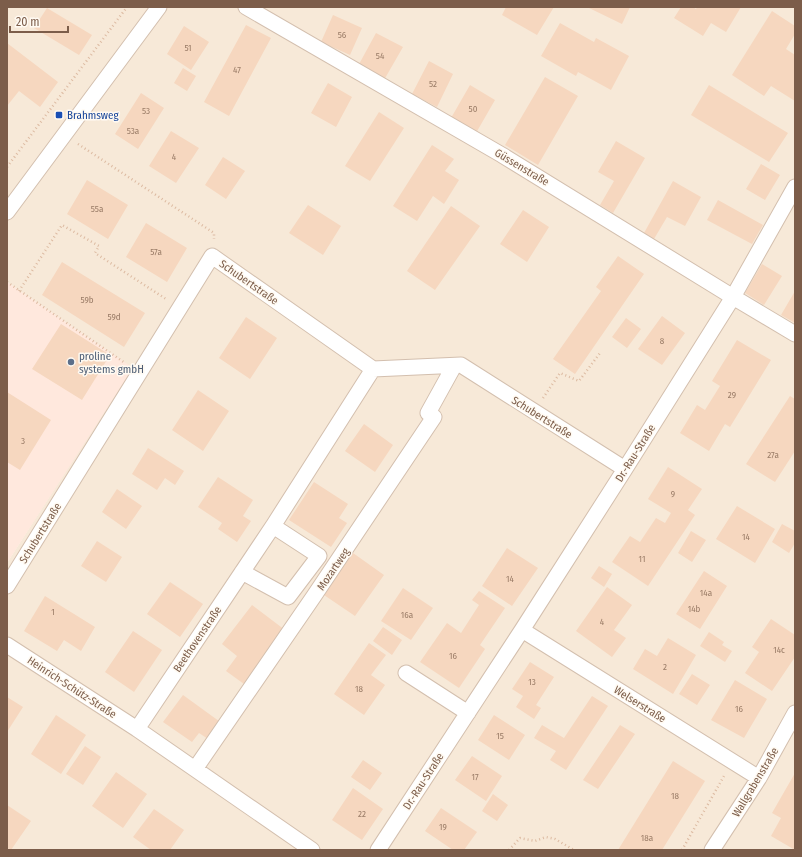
<svg xmlns="http://www.w3.org/2000/svg" width="802" height="857" viewBox="0 0 802 857" font-family="'Fira Sans Condensed',sans-serif">
<rect width="100%" height="100%" fill="#fef7ea"/>
<path fill="#f7e9d8" d="M7 7H795V850H7V563L132 368 7 282Z"/>
<path fill="#ffe8dd" d="M7 282 133 368 7 563Z"/>
<path fill="#f6d7bf" d="M506 7H554L537 35 502 15Z
M587 7H630L622 24Z
M681 7H693L696 9 697 7H741L726 32 711 23 703 36 674 18Z
M47 8 92 35 79 55 34 28Z
M772 11 795 26V34L786 49 795 55V101L771 86 764 96 732 75Z
M333 15 362 28 350 55 321 42Z
M560 23 594 42 596 38 629 56 611 90 578 72 576 76 541 56Z
M246 25 271 38 229 116 204 102Z
M184 26 209 42 191 70 167 54Z
M376 33 403 47 384 80 358 66Z
M7 43 58 82 40 107 19 91 7 106Z
M429 61 453 74 437 107 412 94Z
M183 68 196 76 187 91 174 83Z
M545 77 578 96 538 165 505 145Z
M328 83 352 97 336 127 311 113Z
M470 85 495 100 476 133 451 118Z
M709 85 788 133 769 162 691 115Z
M141 93 164 108 138 149 115 134Z
M379 112 404 128 370 181 345 166Z
M171 131 199 148 176 183 149 166Z
M616 141 645 158 613 213 600 205 614 181 598 172Z
M432 145 454 159 445 171 459 180 444 204 433 196 417 221 393 206Z
M223 157 245 171 226 199 205 185Z
M761 164 780 175 765 200 746 189Z
M87 180 128 205 108 239 67 214Z
M673 181 701 197 685 226 667 217 654 239 644 233Z
M718 200 763 225 752 244 707 220Z
M308 205 341 226 323 255 289 233Z
M451 206 480 226 435 290 407 271Z
M523 210 549 227 527 262 500 244Z
M146 223 187 248 167 282 126 257Z
M618 256 644 274 575 374 553 359 601 291 596 287Z
M62 262 145 313 124 347 42 295Z
M762 264 782 276 764 305 745 293Z
M795 291V323L781 315Z
M662 316 685 333 662 365 638 349Z
M246 317 277 338 250 379 219 358Z
M626 318 641 329 627 348 612 337Z
M61 324 110 355 82 400 32 369Z
M737 340 771 360 730 427 725 424 709 451 680 433 697 405 705 410 720 386 712 381Z
M198 390 229 411 203 451 172 430Z
M7 392 51 420 20 470 7 462Z
M790 396 795 399V451L775 482 746 464Z
M364 424 393 445 375 472 345 451Z
M148 448 184 471 175 485 165 478 157 490 132 474Z
M668 467 702 489 688 510 695 515 648 586 612 562 630 536 640 542 656 518 665 523 671 513 648 499Z
M218 477 253 500 243 516 251 521 237 542 218 529 222 523 198 507Z
M314 482 348 504 339 518 347 523 331 547 289 520Z
M117 489 142 506 126 529 102 512Z
M737 506 775 529 755 563 716 539Z
M782 524 795 531V543L789 553 772 542Z
M691 531 706 540 692 562 678 553Z
M97 541 122 557 106 582 81 566Z
M507 548 538 568 512 606 482 586Z
M353 553 384 575 355 616 324 595Z
M599 566 612 574 604 587 591 578Z
M704 571 727 586 700 629 676 614Z
M170 582 203 604 180 637 147 614Z
M607 587 632 605 614 630 626 638 612 657 576 631Z
M403 588 433 608 411 640 381 621Z
M479 591 505 608 480 645 485 649 459 688 420 662 447 623 461 633 479 605 472 600Z
M45 596 95 627 81 651 64 640 57 651 24 631Z
M252 605 285 630 244 684 226 671 237 656 222 644Z
M771 619 795 635V657L772 691 745 673 759 652 752 647Z
M383 627 402 640 392 655 373 641Z
M133 631 162 650 134 692 105 672Z
M709 632 724 642 722 645 732 651 725 662 700 646Z
M668 638 696 655 673 694 633 669 645 649 657 656Z
M369 643 386 655 371 675 385 685 364 715 334 694Z
M530 662 554 677 536 705 541 708 534 719 516 707 523 696 512 689Z
M692 674 710 685 697 705 679 694Z
M735 680 767 699 744 738 711 720Z
M183 695 223 724 211 741 199 733 192 742 163 722Z
M592 696 608 706 566 770 550 760 556 751 534 738 542 725 564 738Z
M7 697 23 707 7 732Z
M56 715 86 735 61 774 31 754Z
M494 715 525 735 509 760 478 740Z
M620 725 635 734 598 789 583 780Z
M85 746 101 757 83 785 66 774Z
M472 756 502 776 486 801 455 780Z
M363 760 382 773 370 790 351 777Z
M673 761 705 781 662 850H618Z
M116 772 147 794 123 828 92 806Z
M795 773V850L771 836 781 818 772 813Z
M353 788 383 809 362 840 332 820Z
M493 794 508 805 497 821 482 811Z
M7 805 31 821 11 850 7 848Z
M441 808 477 832 464 850H453L425 831Z
M154 809 184 830 170 850H151L133 837Z"/>
<g fill="none" stroke-linecap="round" stroke-linejoin="round">
<g stroke="#d3bfae" stroke-width="17">
<path id="street" d="M246 7 502 155 733 297 795 334
M7 212 159 7
M242 572 288 597 319 556 273 526
M7 586 212 256 373 369 461 365 625 469
M522 630 759 778
M7 645 137 729
M406 673 468 713
M195 769 314 596 434 417 428 413 454 366
M312 850 137 729 273 526 373 369
M378 850 522 630 625 469 733 297 795 187
M712 850 759 778 795 713"/>
</g>
<path stroke="#dcbaa1" stroke-width="2.5" stroke-dasharray="1 3" stroke-linecap="butt" d="M78 144 214 233V239
M7 167 127 7
M7 282 125 363
M19 291 62 225 99 246 95 253 166 299
M543 398 560 373 579 381 600 353
M509 850 520 838 535 841 546 837 555 839 574 850
M682 850 724 776"/>
<use href="#street" stroke="#fff" stroke-width="15"/>
</g>
<rect fill="#1a4fb4" stroke="#fffaf2" stroke-width="1.5" x="55" y="111" width="8" height="8" rx="2"/>
<circle fill="#5c6f8a" stroke="#fffaf2" stroke-width="1.5" cx="71" cy="362" r="4"/>
<g text-anchor="middle" stroke-width="3" stroke-linejoin="round" paint-order="stroke">
<g font-size="9" fill="#9a7c67">
<text x="342" y="38">56</text>
<text x="188" y="51">51</text>
<text x="380" y="59">54</text>
<text x="237" y="73">47</text>
<text x="433" y="87">52</text>
<text x="473" y="112">50</text>
<text x="146" y="114">53</text>
<text x="133" y="134">53a</text>
<text x="174" y="160">4</text>
<text x="97" y="212">55a</text>
<text x="156" y="255">57a</text>
<text x="87" y="303">59b</text>
<text x="114" y="320">59d</text>
<text x="662" y="344">8</text>
<text x="732" y="398">29</text>
<text x="23" y="444">3</text>
<text x="773" y="458">27a</text>
<text x="673" y="497">9</text>
<text x="746" y="540">14</text>
<text x="642" y="562">11</text>
<text x="510" y="582">14</text>
<text x="706" y="596">14a</text>
<text x="694" y="612">14b</text>
<text x="53" y="615">1</text>
<text x="407" y="618">16a</text>
<text x="602" y="625">4</text>
<text x="779" y="653">14c</text>
<text x="453" y="659">16</text>
<text x="665" y="670">2</text>
<text x="532" y="685">13</text>
<text x="359" y="692">18</text>
<text x="739" y="712">16</text>
<text x="500" y="739">15</text>
<text x="475" y="780">17</text>
<text x="675" y="799">18</text>
<text x="362" y="817">22</text>
<text x="443" y="830">19</text>
<text x="647" y="841">18a</text>
</g>
<g font-size="11" fill="#164399" stroke="#fffaf2" text-anchor="start">
<text x="67" y="119">Brahmsweg</text>
</g>
<g font-size="11" fill="#7c5d4a" stroke="#fffaf2">
<text transform="translate(522 167) rotate(31)" y="4">Güssenstraße</text>
<text transform="translate(249 282) rotate(35)" y="4">Schubertstraße</text>
<text transform="translate(542 417) rotate(32)" y="4">Schubertstraße</text>
<text transform="translate(635 453) rotate(-58)" y="4">Dr.-Rau-Straße</text>
<text transform="translate(40 533) rotate(-58)" y="4">Schubertstraße</text>
<text transform="translate(333 569) rotate(-56)" y="4">Mozartweg</text>
<text transform="translate(197 639) rotate(-56)" y="4">Beethovenstraße</text>
<text transform="translate(72 687) rotate(33)" y="4">Heinrich-Schütz-Straße</text>
<text transform="translate(640 704) rotate(32)" y="4">Welserstraße</text>
<text transform="translate(423 781) rotate(-57)" y="4">Dr.-Rau-Straße</text>
<text transform="translate(755 782) rotate(-59)" y="4">Wallgrabenstraße</text>
</g>
<g font-size="11" fill="#4e5e75" stroke="#fffaf2" text-anchor="start">
<text x="79" y="360">proline<tspan x="79" dy="13">systems gmbH</tspan></text>
</g>
</g>
<rect width="802" height="857" fill="none" stroke="#7c5d4a" stroke-width="16"/>
<path d="M10 26v6h58v-6" fill="none" stroke="#7c5d4a" stroke-width="2"/>
<text x="16" y="26" font-size="12" fill="#7c5d4a" stroke="#fffaf2" stroke-width="3" paint-order="stroke">20 m</text>
</svg>
